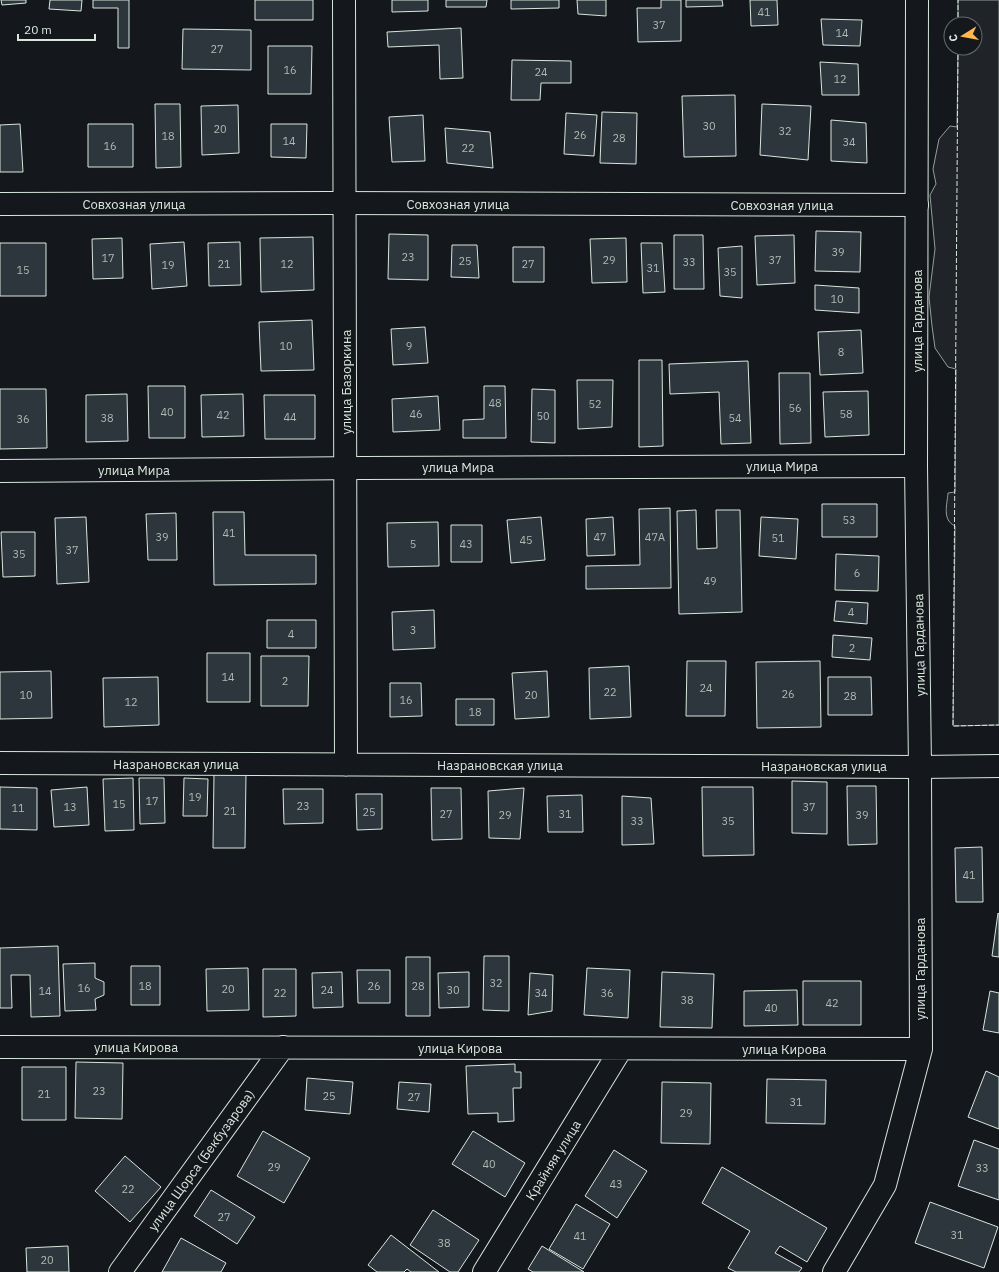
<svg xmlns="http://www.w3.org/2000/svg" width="999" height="1272" viewBox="0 0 999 1272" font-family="'IBM Plex Sans',sans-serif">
<rect width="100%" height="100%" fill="#14181c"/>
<path fill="#202428" stroke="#939e99" d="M958 0H999V725L953 726 955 526C942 520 947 505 948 493L955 492 956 369 948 367 935 348 932 326 929 297 935 249 930 195 936 184 933 169 939 139 950 126 957 127 958 48H975V24H958Z"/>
<path fill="#2c363c" stroke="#d8e6dc" d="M1 0H26V3L2 5Z
M50 0H82L81 11 49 9Z
M93 0H129V48H118V8H93Z
M255 0H313V20H255Z
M392 0H428V11L392 12Z
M446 0H487L486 7H446Z
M511 0H559V8L511 9Z
M577 0H606V16L578 14Z
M661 0H681V41L638 42 637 8H661Z
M686 0H722L723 6 686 7Z
M750 0H777L778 25 751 26Z
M821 19 862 20 860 46 823 45Z
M461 28 463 78 440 79 439 45 388 47 387 32Z
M183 29 251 30V70L182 69Z
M268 46H312L311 94H268Z
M512 60 571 61V83H541L540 100H511Z
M820 62 858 64 859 95H822Z
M735 95 736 156 684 157 682 96Z
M155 104H180L181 167 156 168Z
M762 104 811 106 808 160 760 155Z
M238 105 239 153 202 155 201 106Z
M602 112 637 113 636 164 600 163Z
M566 113 597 115 594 156 564 154Z
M423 115 425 161 392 162 389 117Z
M831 120 866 123 867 163 831 161Z
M20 124 23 172H0V125Z
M88 124H133V167H88Z
M271 124H307L306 158 271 157Z
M445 128 490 132 493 168 447 163Z
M816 231 861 232 860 272 815 271Z
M389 234 428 235V280L388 279Z
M674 235H703L704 289H674Z
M794 235 795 283 757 285 755 236Z
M313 237 314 290 261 292 260 238Z
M122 238 123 278 93 279 92 239Z
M626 238 627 282 592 283 590 239Z
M184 242 187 286 152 289 150 244Z
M240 242 241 285 209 286 208 243Z
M0 243H46V296H0Z
M641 243H662L665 292 643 293Z
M452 245H477L479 278 451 277Z
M742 246V298L720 296 718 248Z
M513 247H544V282H513Z
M815 285 859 288V313L815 310Z
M312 320 314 370 261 371 259 322Z
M425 327 428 363 393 365 391 329Z
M861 330 863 373 820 375 818 332Z
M639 360H662L663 446 639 447Z
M748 361 751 443 721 444 719 392 670 394 669 364Z
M779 373H810L811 443 780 444Z
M577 380H613L612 427 578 429Z
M148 386H185V438H149Z
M484 386H505L506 438H463V420L484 419Z
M0 389H46L47 448 0 449Z
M532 389 555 390V443L531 442Z
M868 391 869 435 825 437 823 392Z
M127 394 128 441 86 442V395Z
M243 394 244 436 202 437 201 395Z
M264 395H315V439H265Z
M438 396 440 430 393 432 392 399Z
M822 504H877V537H822Z
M670 508 671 588 586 589V566L640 565 639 509Z
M696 510 697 549 717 548 716 510H740L742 612 679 614 677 511Z
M213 512H244L245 555H316V584L214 585Z
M176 513 177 560H148L146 514Z
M86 517 89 582 57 584 55 518Z
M541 517 545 560 511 563 507 520Z
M613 517 615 555 587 556 586 519Z
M761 517 798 519 796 559 759 556Z
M438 522 439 566 388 567 387 523Z
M451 525H482V562H451Z
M1 532H35V576L3 577Z
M836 554 879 556 878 591 835 590Z
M836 601 868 603 867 624 834 621Z
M434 610 435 648 393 650 392 612Z
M267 620H316V648H267Z
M833 635 872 638 870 660 832 657Z
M207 653H250V702H207Z
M261 656H309L308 706H261Z
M687 661H726L725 716H686Z
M820 661 821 727 757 728 756 662Z
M629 666 631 717 590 719 589 668Z
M51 671 52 718 0 719V672Z
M547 671 549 717 515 719 512 673Z
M158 677 159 725 104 727 103 678Z
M828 677H871L872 715H828Z
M390 683H421L422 716 390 717Z
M456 699H494V725H456Z
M214 773H246L245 848H213Z
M133 778 134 830 105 831 103 779Z
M139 778H164L165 823 140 824Z
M184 778 208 779 207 816H183Z
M792 781 827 782V834L792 833Z
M847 786H876L877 844 848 845Z
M0 787 37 788V830L0 829Z
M87 787 89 825 54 827 51 790Z
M702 787H753L754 855 703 856Z
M431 788H461L462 839 432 840Z
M524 788 520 839 489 838 488 791Z
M283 789H323V823L284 824Z
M356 794H382V829L357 830Z
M582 795 583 832H548L547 796Z
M622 796 651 798 654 844 622 845Z
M982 847 983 902H956L955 848Z
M998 913 999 914V957L992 956Z
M58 946 60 1016 31 1017 30 975H11L12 1008H0V948Z
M484 956H509V1011L483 1010Z
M406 957H430V1016H406Z
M95 963V978L104 982V995L95 999 96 1010 65 1011 63 964Z
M131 966H160V1005H131Z
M248 968 249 1010 207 1011 206 969Z
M587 968 630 970 628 1018 584 1015Z
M263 969H296V1016L263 1017Z
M357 970H390V1003H358Z
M342 972 343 1007 313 1008 312 973Z
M469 972V1007L439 1008 438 973Z
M662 972 714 974 712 1028 660 1027Z
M530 973 553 975 552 1011 528 1015Z
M803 981H861V1025H803Z
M797 990 798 1025 744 1026V991Z
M990 991 999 993V1033L983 1030Z
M76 1062 123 1063 122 1119 75 1118Z
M515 1064V1072H521V1088H513L514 1121 498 1122V1113L468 1114 466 1066Z
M22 1067H66V1120H22Z
M986 1071 999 1077V1129L968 1117Z
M307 1078 353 1082 350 1114 305 1110Z
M767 1079 826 1080 825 1124 766 1123Z
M399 1082 431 1084 429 1112 397 1109Z
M662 1082 711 1083 710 1144 661 1143Z
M263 1131 310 1158 284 1203 237 1176Z
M473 1131 525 1163 505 1197 452 1164Z
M974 1140 999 1149V1200L958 1186Z
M614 1150 647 1171 617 1218 585 1196Z
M125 1156 161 1187 130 1222 95 1191Z
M722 1167 827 1228 807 1262 780 1246 775 1253 802 1268 799 1272H736L728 1268 750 1231 702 1203Z
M211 1190 255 1217 237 1244 194 1216Z
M930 1202 998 1227 984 1268 915 1243Z
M576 1204 610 1224 583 1269 549 1249Z
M433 1210 479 1240 458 1272H450L410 1245Z
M391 1235 439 1272H411L407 1269 404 1272H377L368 1265Z
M181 1238 226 1263 221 1272H162Z
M68 1246 69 1272H27L26 1248Z
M542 1246 584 1272H533L528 1269Z"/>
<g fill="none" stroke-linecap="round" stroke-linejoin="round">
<g stroke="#d8e6dc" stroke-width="24">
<path id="minor" d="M0 204 331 203 917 205
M0 471 362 468 916 466
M0 1047 921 1049
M120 1272 283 1047
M484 1272 621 1049
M834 1272 885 1185 921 1049 920 767"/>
</g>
<g stroke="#d8e6dc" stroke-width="24">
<path id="tertiary" d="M344 0 346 765
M917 0 916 466 920 767
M0 763 920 767 999 766"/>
</g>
<use href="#minor" stroke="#14181c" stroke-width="22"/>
<use href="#tertiary" stroke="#14181c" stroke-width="22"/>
<path stroke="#d8e6dc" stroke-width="1" stroke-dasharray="5 2" stroke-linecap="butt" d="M958 24V0
M958 48 953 726 999 725"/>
</g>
<g text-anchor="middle" stroke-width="3" stroke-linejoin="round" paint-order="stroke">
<g font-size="11" fill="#adbab4">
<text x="764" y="16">41</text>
<text x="659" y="29">37</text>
<text x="842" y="37">14</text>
<text x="217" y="53">27</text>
<text x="290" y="74">16</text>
<text x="541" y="76">24</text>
<text x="840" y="83">12</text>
<text x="709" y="130">30</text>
<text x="220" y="133">20</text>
<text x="785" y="135">32</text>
<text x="580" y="139">26</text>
<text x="168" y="140">18</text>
<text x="619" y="142">28</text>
<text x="289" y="145">14</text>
<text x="849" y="146">34</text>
<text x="110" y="150">16</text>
<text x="468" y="152">22</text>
<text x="838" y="256">39</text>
<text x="408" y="261">23</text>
<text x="108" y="262">17</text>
<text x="609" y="264">29</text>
<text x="775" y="264">37</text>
<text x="465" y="265">25</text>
<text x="689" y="266">33</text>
<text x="224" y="268">21</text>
<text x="287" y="268">12</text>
<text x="528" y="268">27</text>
<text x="168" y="269">19</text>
<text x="653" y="272">31</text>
<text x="23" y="274">15</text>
<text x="730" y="276">35</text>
<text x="837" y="303">10</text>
<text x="286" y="350">10</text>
<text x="409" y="350">9</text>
<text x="841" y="356">8</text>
<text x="495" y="407">48</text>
<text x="595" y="408">52</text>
<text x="795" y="412">56</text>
<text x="167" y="416">40</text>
<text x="416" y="418">46</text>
<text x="846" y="418">58</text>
<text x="223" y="419">42</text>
<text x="543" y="420">50</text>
<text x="290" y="421">44</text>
<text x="107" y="422">38</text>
<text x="735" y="422">54</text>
<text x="23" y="423">36</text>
<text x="849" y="524">53</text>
<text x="229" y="537">41</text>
<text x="162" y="541">39</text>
<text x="600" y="541">47</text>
<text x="655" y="541">47А</text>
<text x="778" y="542">51</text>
<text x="526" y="544">45</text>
<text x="413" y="548">5</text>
<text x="466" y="548">43</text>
<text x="72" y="554">37</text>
<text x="19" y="558">35</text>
<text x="857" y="577">6</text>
<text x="710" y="585">49</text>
<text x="851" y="616">4</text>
<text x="413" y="634">3</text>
<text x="291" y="638">4</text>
<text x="852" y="652">2</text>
<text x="228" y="681">14</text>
<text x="285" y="685">2</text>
<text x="706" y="692">24</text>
<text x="610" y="696">22</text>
<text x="788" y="698">26</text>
<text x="26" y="699">10</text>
<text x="531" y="699">20</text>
<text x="850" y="700">28</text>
<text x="406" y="704">16</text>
<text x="131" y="706">12</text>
<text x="475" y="716">18</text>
<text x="195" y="801">19</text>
<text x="152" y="805">17</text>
<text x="119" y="808">15</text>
<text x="303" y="810">23</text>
<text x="70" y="811">13</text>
<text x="809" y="811">37</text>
<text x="18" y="812">11</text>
<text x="230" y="815">21</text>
<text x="369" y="816">25</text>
<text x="446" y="818">27</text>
<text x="565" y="818">31</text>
<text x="505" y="819">29</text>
<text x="862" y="819">39</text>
<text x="637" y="825">33</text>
<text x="728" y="825">35</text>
<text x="969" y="879">41</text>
<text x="496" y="987">32</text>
<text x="145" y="990">18</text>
<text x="374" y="990">26</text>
<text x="418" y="990">28</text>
<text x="84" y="992">16</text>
<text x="228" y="993">20</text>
<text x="327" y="994">24</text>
<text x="453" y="994">30</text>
<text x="45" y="995">14</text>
<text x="280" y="997">22</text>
<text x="541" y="997">34</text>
<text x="607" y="997">36</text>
<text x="687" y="1004">38</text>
<text x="832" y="1007">42</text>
<text x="771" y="1012">40</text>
<text x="99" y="1095">23</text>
<text x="44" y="1098">21</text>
<text x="329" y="1100">25</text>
<text x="414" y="1101">27</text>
<text x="796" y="1106">31</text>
<text x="686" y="1117">29</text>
<text x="489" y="1168">40</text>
<text x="274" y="1171">29</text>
<text x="982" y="1172">33</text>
<text x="616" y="1188">43</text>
<text x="128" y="1193">22</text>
<text x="224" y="1221">27</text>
<text x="957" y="1239">31</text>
<text x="580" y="1240">41</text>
<text x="444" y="1247">38</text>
<text x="47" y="1264">20</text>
</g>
<g font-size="13" fill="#d8e6dc" stroke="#14181c">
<text x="134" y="209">Совхозная улица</text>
<text x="458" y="209">Совхозная улица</text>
<text x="782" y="210">Совхозная улица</text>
<text transform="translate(917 321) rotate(-90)" y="5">улица Гарданова</text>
<text transform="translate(346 382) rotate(-90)" y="5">улица Базоркина</text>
<text x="782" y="471">улица Мира</text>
<text x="458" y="472">улица Мира</text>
<text x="134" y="475">улица Мира</text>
<text transform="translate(919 645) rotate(-91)" y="5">улица Гарданова</text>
<text x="176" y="769">Назрановская улица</text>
<text x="500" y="770">Назрановская улица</text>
<text x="824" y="771">Назрановская улица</text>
<text transform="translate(920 969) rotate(-90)" y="5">улица Гарданова</text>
<text x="136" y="1052">улица Кирова</text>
<text x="460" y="1053">улица Кирова</text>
<text x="784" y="1054">улица Кирова</text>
<text transform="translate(201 1160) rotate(-54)" y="5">улица Щорса (Бекбузарова)</text>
<text transform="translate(553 1160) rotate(-58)" y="5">Крайняя улица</text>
</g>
</g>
<g transform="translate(963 36) rotate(259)"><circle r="19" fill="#14181c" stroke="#626a69"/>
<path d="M0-3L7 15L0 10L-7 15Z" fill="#ffb74d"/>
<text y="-6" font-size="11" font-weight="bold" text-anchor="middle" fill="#d8e6dc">С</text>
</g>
<path d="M18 34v6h77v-6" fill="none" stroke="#d8e6dc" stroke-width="2"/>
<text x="24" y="34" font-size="12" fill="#d8e6dc" stroke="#14181c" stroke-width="3" paint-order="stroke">20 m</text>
</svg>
